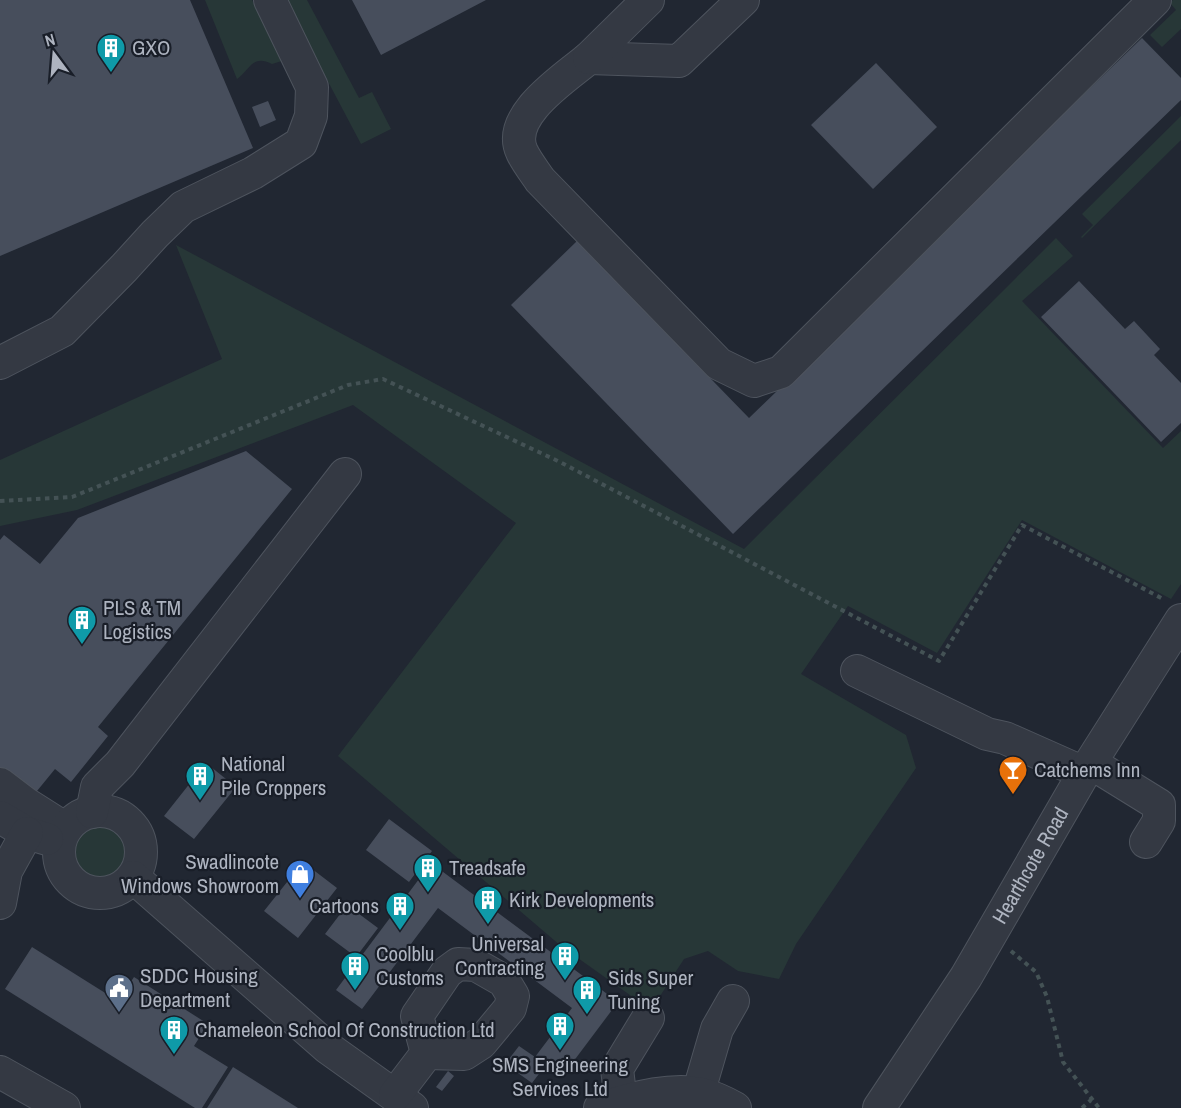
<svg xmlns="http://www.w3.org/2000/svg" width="1181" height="1108" viewBox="0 0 1181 1108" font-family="'Archivo Narrow',sans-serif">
<rect width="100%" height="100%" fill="#212732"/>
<path fill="#273737" d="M205 0H252L285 60 272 64C252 54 250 70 237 79Z
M285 0H307L359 98 372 92 391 129 361 144Z
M1173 0H1181V29L1162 47 1150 35 1176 10 1170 3Z
M1181 116V140L1082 238 1081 237 1093 225 1082 214Z
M1056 238 1073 256 1022 301 1163 448 1181 431V584L1171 599 1022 520 937 653 848 606 801 674 906 735 916 768 796 944 779 979 738 971 708 951 684 959 651 1010 561 946 338 756 516 523 353 405 77 510 0 526V460L222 359 176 245 744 549Z
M75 852a25 25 0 1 1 50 0a25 25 0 1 1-50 0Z"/>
<path fill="#474e5c" d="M0 0H190L253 148 0 256Z
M352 0H486L381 55Z
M1142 38 1181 78V100L733 534 511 305 577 241 749 418Z
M876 63 937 127 873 189 811 125Z
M268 101 276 120 260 127 252 107Z
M1079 281 1125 329 1134 321 1160 349 1154 355 1181 383V423L1161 442 1041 317Z
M246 451 292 489 98 727 108 736 71 782 55 769 28 802 0 779V540L4 535 40 564 78 518Z
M206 763 236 787 194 839 164 816Z
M389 819 432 851 409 882 366 850Z
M303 862 337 888 298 938 264 911Z
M431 863 618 1002 561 1078 545 1066 532 1083 505 1064 519 1046 535 1057 572 1008 438 908 362 1009 336 990Z
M347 905 378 928 356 957 325 934Z
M32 947 118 1001 134 977 208 1024 194 1046 228 1067 202 1108H195L5 989Z
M233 1067 298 1108H207Z
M448 1071 454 1076 442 1091 436 1087Z"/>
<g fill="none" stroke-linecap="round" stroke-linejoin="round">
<g stroke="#4e545e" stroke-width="34">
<g id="minor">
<path d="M743 0 679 61 589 58C565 78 505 116 522 152 526 161 534 171 540 180L719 364 754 381 781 372 1155 0"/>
<path d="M589 58 648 0"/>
<path d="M0 363 62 331 124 268 155 234 183 207 253 173 301 143 311 116 312 87 270 0"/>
<path d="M857 671 987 734 1005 738 1084 773"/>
<path d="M1091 763 1159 805V821L1146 842"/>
<path d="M0 784 25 803 66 829"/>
<circle cx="100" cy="852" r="41"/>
<path d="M92 812 97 787 120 764 345 474"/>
<path d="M0 817 27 833 47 839"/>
<path d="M133 877 328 1048 412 1108"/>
<path d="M0 903 6 871 27 833"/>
<path d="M0 1072 64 1108"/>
<path d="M698 1094 717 1029 733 1001"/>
<path d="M395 1095 427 1053 417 1016 447 972 458 964 476 965 504 981 513 996 510 1008 481 1043 464 1054 427 1053"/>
<path d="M621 1102 617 1069 648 1018"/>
<path d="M600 1108C631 1099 673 1086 705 1095 716 1098 726 1103 735 1108"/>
<path id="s1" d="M879 1108 966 977 1084 773 1181 620"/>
</g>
</g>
<path stroke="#445255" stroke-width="4" stroke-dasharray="4.5 4.5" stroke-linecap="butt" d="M0 501 72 497 348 385 383 379 560 462 939 661 1022 525 1165 600
M1011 951 1036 972 1047 997 1063 1062 1099 1108
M1082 1108 1091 1100"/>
<use href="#minor" stroke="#343943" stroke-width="32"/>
</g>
<defs>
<g id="building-pin" transform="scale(1.5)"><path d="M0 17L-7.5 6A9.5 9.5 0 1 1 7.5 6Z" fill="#0f9aa8" stroke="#191e28"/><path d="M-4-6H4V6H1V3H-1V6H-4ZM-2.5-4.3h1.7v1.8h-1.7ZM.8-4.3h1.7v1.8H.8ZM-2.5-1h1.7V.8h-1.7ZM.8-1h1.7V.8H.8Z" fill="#fff"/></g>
<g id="bar-pin" transform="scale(1.5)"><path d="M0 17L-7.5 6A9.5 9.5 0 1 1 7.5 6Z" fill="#e8710a" stroke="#191e28"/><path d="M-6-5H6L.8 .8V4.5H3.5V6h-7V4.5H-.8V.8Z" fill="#fff"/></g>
<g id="shop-pin" transform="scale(1.5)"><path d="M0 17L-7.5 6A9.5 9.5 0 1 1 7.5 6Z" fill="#3f7fe0" stroke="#191e28"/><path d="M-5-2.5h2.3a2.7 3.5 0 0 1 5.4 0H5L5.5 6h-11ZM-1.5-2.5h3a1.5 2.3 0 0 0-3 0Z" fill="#fff"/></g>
<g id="civic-pin" transform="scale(1.5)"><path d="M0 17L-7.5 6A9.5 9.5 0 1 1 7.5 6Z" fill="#5c6f8a" stroke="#191e28"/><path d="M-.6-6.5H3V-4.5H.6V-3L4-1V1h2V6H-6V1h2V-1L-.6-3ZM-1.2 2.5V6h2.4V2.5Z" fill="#fff"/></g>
</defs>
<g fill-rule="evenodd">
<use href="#building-pin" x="111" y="48"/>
<use href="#building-pin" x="82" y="620"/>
<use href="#bar-pin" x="1013" y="770"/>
<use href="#building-pin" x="200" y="776"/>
<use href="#building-pin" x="428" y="868"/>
<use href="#shop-pin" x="300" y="874"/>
<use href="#building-pin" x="488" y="900"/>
<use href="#building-pin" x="400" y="906"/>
<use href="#building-pin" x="565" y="956"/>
<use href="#building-pin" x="355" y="966"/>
<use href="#civic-pin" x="119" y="988"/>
<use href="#building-pin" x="587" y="990"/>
<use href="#building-pin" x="560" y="1026"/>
<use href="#building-pin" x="174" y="1030"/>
</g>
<g text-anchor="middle" stroke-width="4.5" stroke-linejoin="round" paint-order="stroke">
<g font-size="21" fill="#aeb4c0" stroke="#191e28" text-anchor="start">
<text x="132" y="55">GXO</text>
<text x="103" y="615">PLS &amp; TM<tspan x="103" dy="24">Logistics</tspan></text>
<text x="221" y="771">National<tspan x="221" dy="24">Pile Croppers</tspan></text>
<text x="1034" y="777">Catchems Inn</text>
<text x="279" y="869" text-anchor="end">Swadlincote<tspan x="279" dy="24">Windows Showroom</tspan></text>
<text x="449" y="875">Treadsafe</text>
<text x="509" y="907">Kirk Developments</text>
<text x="379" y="913" text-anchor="end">Cartoons</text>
<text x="544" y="951" text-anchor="end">Universal<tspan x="544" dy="24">Contracting</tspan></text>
<text x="376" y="961">Coolblu<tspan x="376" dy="24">Customs</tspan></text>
<text x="140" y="983">SDDC Housing<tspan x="140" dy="24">Department</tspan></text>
<text x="608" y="985">Sids Super<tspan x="608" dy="24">Tuning</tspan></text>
<text x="195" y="1037">Chameleon School Of Construction Ltd</text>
<text x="560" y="1072" text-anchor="middle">SMS Engineering<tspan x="560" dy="24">Services Ltd</tspan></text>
</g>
<g font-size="21" fill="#aeb4c0" stroke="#191e28">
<text dy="7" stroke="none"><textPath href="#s1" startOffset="286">Hearthcote Road</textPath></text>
</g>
</g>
<g transform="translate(54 54) rotate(344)" stroke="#191e28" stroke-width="4.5" paint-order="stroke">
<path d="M0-4.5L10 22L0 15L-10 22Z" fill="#aeb4c0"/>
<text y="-9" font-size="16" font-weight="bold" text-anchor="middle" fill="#aeb4c0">N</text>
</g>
</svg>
